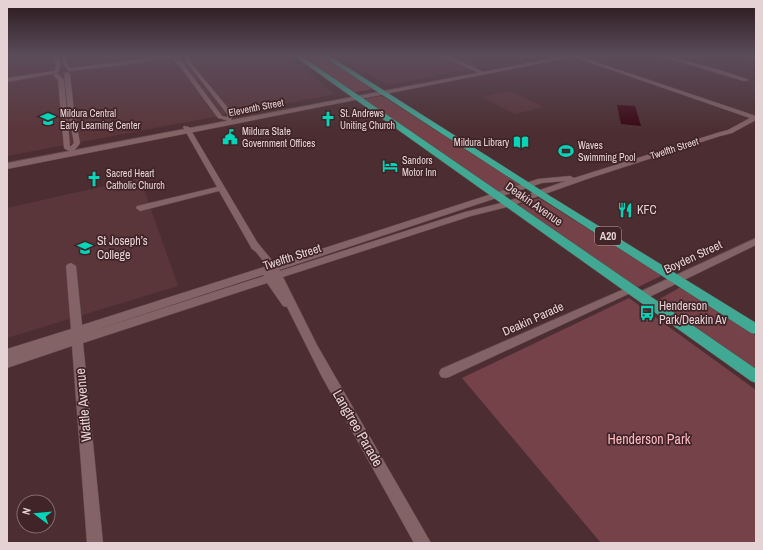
<svg xmlns="http://www.w3.org/2000/svg" width="763" height="550" viewBox="0 0 763 550" font-family="'Archivo Narrow',sans-serif">
<rect width="100%" height="100%" fill="#4c2e32"/>
<path fill="#5a353a" d="M7 55H284L336 94 7 156Z
M338 55H452L480 67 387 85Z
M510 91 544 107 515 114 482 97Z
M140 178 178 286 7 338V208Z"/>
<path fill="#744248" d="M301 55H320L374 89 355 92Z
M382 96 519 183V186L500 191H496L364 99Z
M539 198 660 274 661 276 638 287 635 286 518 205Z
M679 288H682L756 336V370L656 301Z
M629 298 756 390V543H601L462 378Z"/>
<path fill="#3a0613" d="M617 105 635 106 641 126 621 124Z"/>
<g fill="none" stroke-linecap="round" stroke-linejoin="round">
<g stroke="#634b4e" stroke-width="1">
<path id="street" d="M55 55H59L60 66 58 73 7 82V78L54 71 56 66Z
M62 55H66L67 64 70 68 170 56 172 57 124 65 69 71 63 64Z
M439 55H445L486 73 482 74Z
M558 55H565L569 57 567 58Z
M575 55 756 116V120L732 133 720 136 587 179 511 206 471 216 283 277 317 345 431 543H414L321 375 287 307 283 306 267 283 83 343 103 543H87L72 346 7 368V349L71 329 66 266 68 264 71 263 76 266 82 325 267 266 256 252 252 249 219 191 140 211 136 208 137 206 217 187 183 127 184 126 189 127 257 242 275 264 538 179 570 176 574 178 717 133 728 130 750 118 574 57ZM566 181 505 202 465 212 280 271 279 270 542 183ZM263 275 264 276 83 334Z
M657 55H664L720 70 749 80 744 81Z
M744 55 756 56V58L744 56Z
M185 57H189L191 63 233 114 234 115 231 119 235 123 234 124H230L226 120 218 118 178 64 173 60 175 59 182 62 222 116 227 117 228 115 187 63Z
M67 72 70 74 74 111 80 143C76 150 71 154 64 148L58 80 53 75 58 74 64 80 70 147 74 143 68 111 64 74Z
M756 238V245L645 299H637L636 296 637 293Z
M631 286 635 287 636 289 635 291 449 377 445 378 441 377 439 373 441 369Z"/>
</g>
<g stroke="#634b4e" stroke-width="1">
<path id="secondary" d="M571 55H582L7 169V163Z"/>
</g>
<g stroke="#634b4e" stroke-width="1">
<path id="highway" d="M293 55H300L756 369V383L751 381Z
M321 55H328L550 196 756 323V334L751 333 544 200Z"/>
</g>
<use href="#street" fill="#846366" fill-rule="evenodd"/>
<use href="#secondary" fill="#846366" fill-rule="evenodd"/>
<use href="#highway" fill="#41a894" fill-rule="evenodd"/>
</g>
<linearGradient id="sky" x2="0" y2="1"><stop stop-color="#2a191c"/><stop offset="0.42" stop-color="#5b4c5a"/><stop offset="1" stop-color="#5b4c5a" stop-opacity="0"/></linearGradient>
<rect width="763" height="132" fill="url(#sky)"/>
<defs>
<g id="school-bare" transform="scale(1.2)"><path d="M0-5L7-2L0 1L-7-2ZM-4 1L0 2.5L4 1V4Q0 6-4 4Z" fill="#00d5b7" stroke="#412428" stroke-width="2.5" paint-order="stroke"/></g>
<g id="church-bare" transform="scale(1.2)"><path d="M-1.2-6h2.4v3.5h3.3v2.4h-3.3V6h-2.4V-.1h-3.3v-2.4h3.3Z" fill="#00d5b7" stroke="#412428" stroke-width="2.5" paint-order="stroke"/></g>
<g id="civic-bare" transform="scale(1.2)"><path d="M-.6-6.5H3V-4.5H.6V-3L4-1V1h2V6H-6V1h2V-1L-.6-3ZM-1.2 2.5V6h2.4V2.5Z" fill="#00d5b7" stroke="#412428" stroke-width="2.5" paint-order="stroke"/></g>
<g id="library-bare" transform="scale(1.2)"><path d="M-6-4Q-3-5.5-.7-3.5V5Q-3 3-6 4ZM6-4Q3-5.5 .7-3.5V5Q3 3 6 4Z" fill="#00d5b7" stroke="#412428" stroke-width="2.5" paint-order="stroke"/></g>
<g id="stadium-bare" transform="scale(1.2)"><path d="M0-5a6.5 5 0 1 0 0 10a6.5 5 0 1 0 0-10ZM-3.5-1.8h7v3.6h-7Z" fill="#00d5b7" stroke="#412428" stroke-width="2.5" paint-order="stroke"/></g>
<g id="hotel-bare" transform="scale(1.2)"><path d="M-6-4.5h1.5V1H6V5H4.5V3h-9V5H-6ZM-4 0a1.8 1.8 0 1 1 3.6 0ZM.5 0V-2.5h3Q6-2.5 6 0Z" fill="#00d5b7" stroke="#412428" stroke-width="2.5" paint-order="stroke"/></g>
<g id="restaurant-bare" transform="scale(1.2)"><path d="M-5-6h1v4h1v-4h1v4h1v-4h1v5L-1.5 .5V6h-2V.5L-5-1ZM5-6V6H3V1.5H1.5Q1.5-4 5-6Z" fill="#00d5b7" stroke="#412428" stroke-width="2.5" paint-order="stroke"/></g>
<g id="bus-bare" transform="scale(1.2)"><path d="M-5-6H5V4H4V6H2V4H-2V6H-4V4H-5ZM-3.5-4V0h7V-4ZM-3.5 1.2v1.5H-2V1.2ZM2 1.2v1.5H3.5V1.2Z" fill="#00d5b7" stroke="#412428" stroke-width="2.5" paint-order="stroke"/></g>
</defs>
<g fill-rule="evenodd">
<use href="#school-bare" x="48" y="119"/>
<use href="#church-bare" x="328" y="119"/>
<use href="#civic-bare" x="230" y="137"/>
<use href="#library-bare" x="521" y="142"/>
<use href="#stadium-bare" x="566" y="151"/>
<use href="#hotel-bare" x="390" y="166"/>
<use href="#church-bare" x="94" y="179"/>
<use href="#restaurant-bare" x="625" y="210"/>
<use href="#school-bare" x="85" y="248"/>
<use href="#bus-bare" x="647" y="313"/>
</g>
<g text-anchor="middle" stroke-width="3.5" stroke-linejoin="round" paint-order="stroke">
<g font-size="10" fill="#e5d2d4" stroke="#412428">
<text transform="translate(256 107) rotate(-11)" y="4">Eleventh Street</text>
<text transform="translate(674 148) rotate(-18)" y="4">Twelfth Street</text>
</g>
<g font-size="10" fill="#e5d2d4" stroke="#412428" text-anchor="start">
<text x="60" y="117">Mildura Central<tspan x="60" dy="12">Early Learning Center</tspan></text>
<text x="340" y="117">St. Andrews<tspan x="340" dy="12">Uniting Church</tspan></text>
<text x="242" y="135">Mildura State<tspan x="242" dy="12">Government Offices</tspan></text>
<text x="509" y="146" text-anchor="end">Mildura Library</text>
<text x="578" y="149">Waves<tspan x="578" dy="12">Swimming Pool</tspan></text>
<text x="402" y="164">Sandors<tspan x="402" dy="12">Motor Inn</tspan></text>
<text x="106" y="177">Sacred Heart<tspan x="106" dy="12">Catholic Church</tspan></text>
</g>
<rect fill="#412428" stroke="#b49ea0" stroke-width="1" x="595" y="227" width="26" height="18" rx="3"/>
<g font-size="11" font-weight="bold" fill="#e5d2d4">
<text x="608" y="240">A20</text>
</g>
<g font-size="12" fill="#e5d2d4" stroke="#412428">
<text transform="translate(534 204) rotate(35)" y="4">Deakin Avenue</text>
<text transform="translate(292 257) rotate(-18)" y="4">Twelfth Street</text>
<text transform="translate(693 257) rotate(-25)" y="4">Boyden Street</text>
<text transform="translate(533 319) rotate(-24)" y="4">Deakin Parade</text>
</g>
<g font-size="12" fill="#e5d2d4" stroke="#412428" text-anchor="start">
<text x="637" y="214">KFC</text>
<text x="97" y="245">St Joseph’s<tspan x="97" dy="14">College</tspan></text>
<text x="659" y="310">Henderson<tspan x="659" dy="14">Park/Deakin Av</tspan></text>
</g>
<g font-size="14" fill="#e5d2d4" stroke="#412428">
<text transform="translate(83 405) rotate(-95)" y="5">Wattle Avenue</text>
<text transform="translate(358 428) rotate(60)" y="5">Langtree Parade</text>
</g>
<g font-size="14" fill="#fcb9c0" stroke="#412428">
<text x="649" y="444">Henderson Park</text>
</g>
</g>
<rect width="763" height="550" fill="none" stroke="#e5d2d4" stroke-width="16"/>
<g transform="translate(36 514) rotate(286)"><circle r="19" fill="#412428" stroke="#836a6d"/>
<path d="M0-3L7 15L0 10L-7 15Z" fill="#00d5b7"/>
<text y="-6" font-size="11" font-weight="bold" text-anchor="middle" fill="#e5d2d4">N</text>
</g>
</svg>
